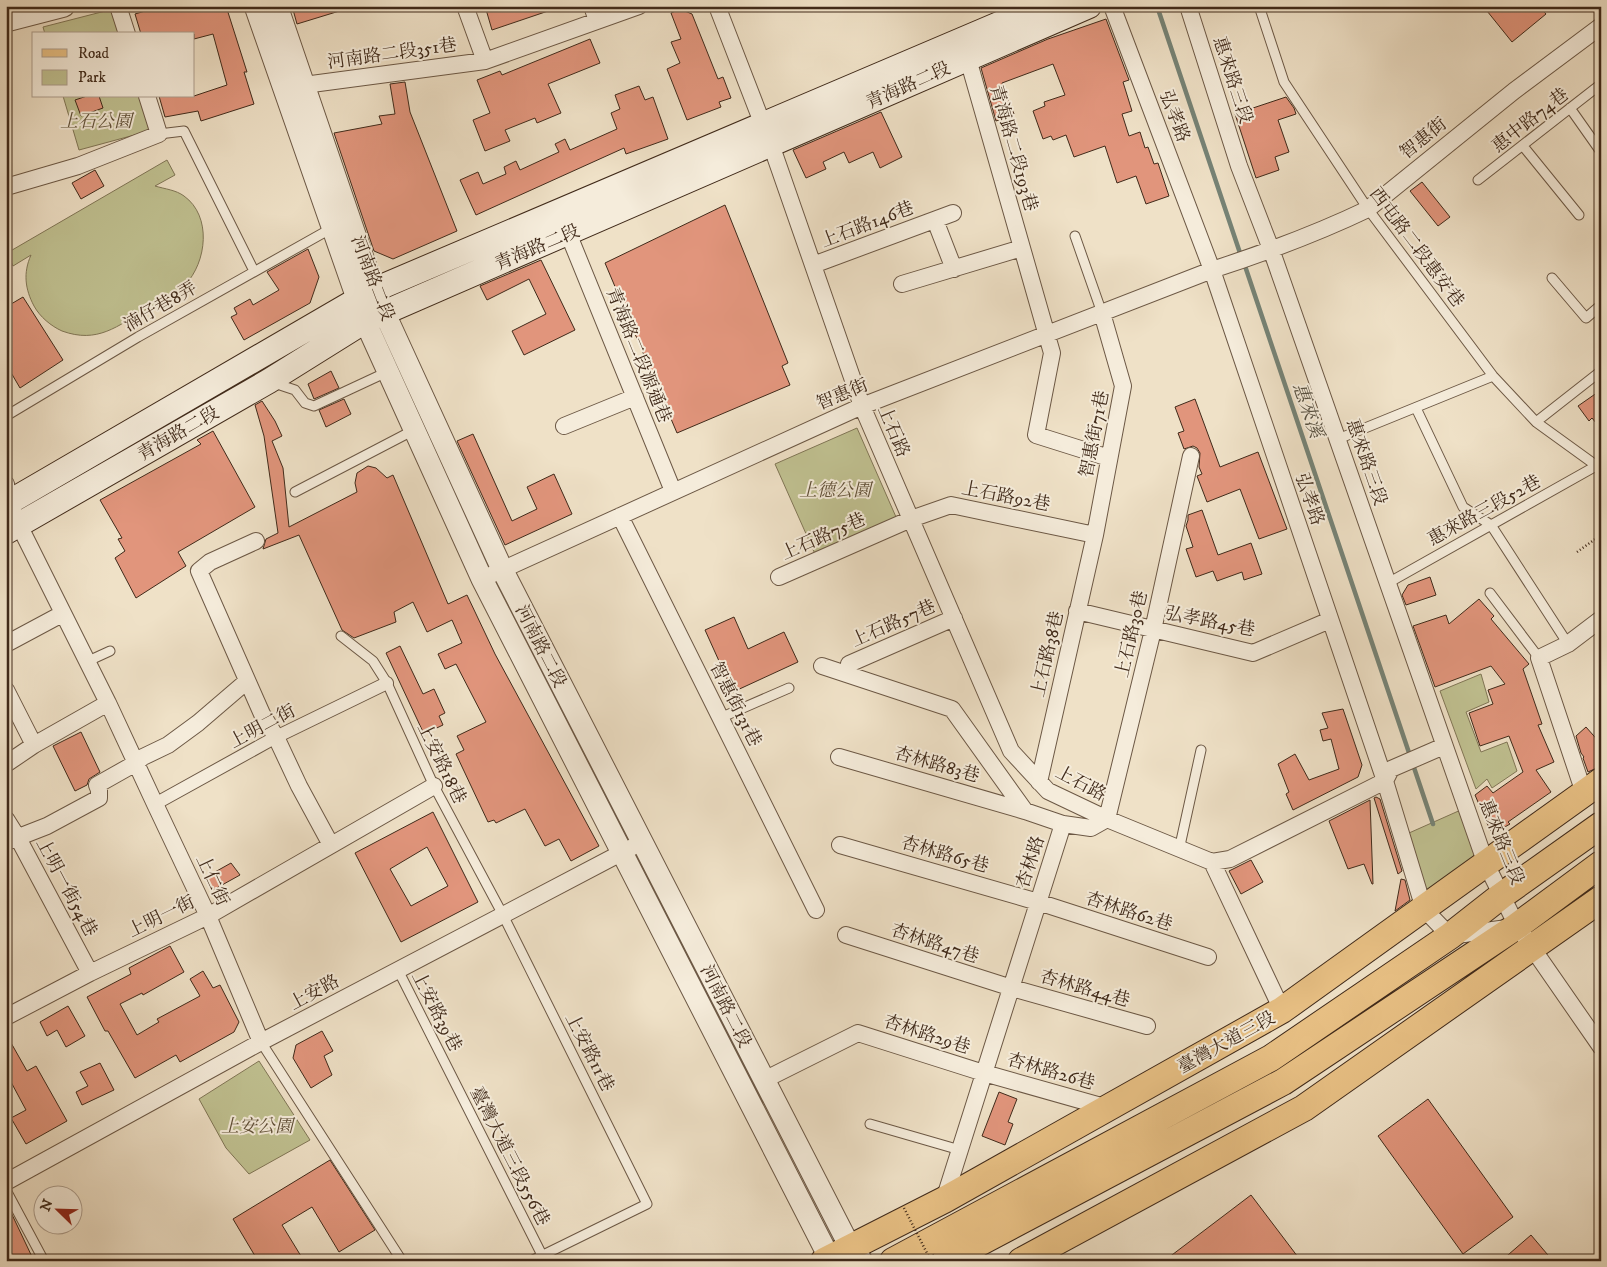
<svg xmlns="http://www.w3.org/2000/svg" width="1607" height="1267" viewBox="0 0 1607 1267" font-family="'IM FELL DW Pica','Noto Serif TC',serif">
<rect width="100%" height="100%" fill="#efe1c7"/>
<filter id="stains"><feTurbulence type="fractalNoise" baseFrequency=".004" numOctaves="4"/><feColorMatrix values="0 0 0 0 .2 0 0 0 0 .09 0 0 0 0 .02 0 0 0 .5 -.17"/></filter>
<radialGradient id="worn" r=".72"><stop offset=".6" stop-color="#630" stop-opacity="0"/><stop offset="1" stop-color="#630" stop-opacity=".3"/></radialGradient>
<path fill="#c0c191" stroke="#807656" d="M117 8 124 34H45L43 27Z
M63 96H143L153 130 79 150Z
M167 160 175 175 155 186C165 189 176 190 184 196 212 216 207 262 185 285 175 295 159 302 147 309 117 326 98 344 62 331 51 326 40 317 34 306 25 289 23 273 31 255L13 266 7 253Z
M857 428 896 517 815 554 775 464Z
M1481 674 1489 702 1466 712 1481 752 1507 742 1517 771 1492 788 1487 779 1476 789 1440 691Z
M1463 809 1477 855 1427 893 1409 833Z
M259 1061 310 1140 249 1174 226 1148 199 1099Z"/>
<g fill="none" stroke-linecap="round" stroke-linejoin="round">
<path stroke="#768376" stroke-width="4.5" d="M1157 6 1241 256
M1244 263 1433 824"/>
</g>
<path fill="#e1957c" stroke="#402a1a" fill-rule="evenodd" d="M162 6H226L247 72H244L254 104 201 121 198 111 165 117 159 96H194L227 85 213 34 194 39V34H141L135 14Z
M292 6H346V9L297 24Z
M485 6H556L557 8 492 30Z
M1483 6H1539L1546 14 1512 42Z
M680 9 692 14 718 79 723 77 731 98 719 102 721 107 687 120 667 69 680 63 671 42 681 39 671 13Z
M1106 19 1129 80 1123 82 1132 111 1122 114 1129 136 1140 132 1145 148 1148 147 1154 164 1158 163 1169 196 1146 204 1136 176 1117 183 1105 146 1074 157 1066 135 1053 140 1051 136 1043 139 1033 111 1045 106 1044 102 1065 95 1053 64 1002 83 1014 114 996 121 981 68 1048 39Z
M590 39 600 63 548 84 561 113 537 123 535 118 505 130 510 141 485 151 473 120 490 113 477 80 500 71 502 75Z
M405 82 410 112 457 231 393 259 374 251 334 133 382 124 379 116 395 114 390 84Z
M639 86 645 100 653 97 668 139 626 154 624 148 476 215 460 180 478 172 483 184 506 174 504 167 516 161 520 170 559 152 555 144 565 139 570 150 617 129 611 113 620 109 615 95Z
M87 96H99L103 108 81 116 75 100Z
M1286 97 1294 108 1296 114 1278 120 1289 152 1275 157 1279 170 1256 178 1235 114Z
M881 112 902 157 880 168 873 152 849 163 844 152 823 162 826 169 806 178 793 150Z
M95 170 104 186 81 199 72 183Z
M1422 182 1450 217 1438 226 1410 191Z
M725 205 788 363 782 366 790 385 677 433 605 263Z
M308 249 319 277 310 303 244 340 231 317 237 314 234 308 250 299 253 305 279 290 267 272Z
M541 260 575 330 524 355 512 331 546 314 529 279 487 300 480 286Z
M23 297 63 360 20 388 6 364V307Z
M331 371 339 388 314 399 308 384Z
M1601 390V429L1592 418 1589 421 1578 406Z
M344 399 351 414 326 427 319 410Z
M1195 399 1220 467 1258 452 1287 529 1259 539 1240 489 1207 502 1197 476 1202 474 1199 467 1200 453 1197 448 1193 446 1184 449 1178 433 1184 431 1175 407Z
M262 401 275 421 282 436 272 441 283 468 289 527 357 492 355 483 357 473 368 466 376 468 387 478 393 475 448 604 467 595 495 654 599 846 571 861 559 839 545 846 525 809 496 823 494 820 488 822 456 754 464 750 457 736 486 722 456 664 445 669 438 654 462 643 452 620 427 632 413 602 394 612 396 622 354 638 342 630 299 535 263 549 266 539 278 533 264 436 255 405Z
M213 431 255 507 178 552 186 566 136 598 115 558 125 551 118 539 122 538 100 500 201 444 197 440Z
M473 434 512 521 537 509 527 487 554 474 572 514 505 545 457 441Z
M1202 510 1218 555 1251 543 1262 574 1244 580 1242 572 1217 581 1213 571 1196 577 1186 549 1193 547 1186 526 1188 520V515Z
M1430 577 1436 595 1406 605 1402 595 1408 585Z
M1479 599 1494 616 1491 619 1529 664 1523 669 1542 724 1538 725 1554 762 1536 770 1551 792 1508 822 1510 824 1496 832 1490 830 1475 795 1487 786 1493 793 1523 772 1509 736 1480 746 1469 713 1493 704 1488 690 1505 684 1491 666 1435 687 1413 626 1446 615 1449 624Z
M734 617 748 649 784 632 798 662 733 692 705 630Z
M400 646 423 694 434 689 445 713 439 716 443 725 424 734 386 653Z
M1343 709 1362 765 1358 777 1293 810 1286 794 1289 792 1278 764 1295 754 1309 780 1339 769 1331 739 1323 741 1320 730 1328 728 1322 713Z
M1586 727 1601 744V766L1588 772 1583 758 1584 757 1581 753 1576 736Z
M81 732 100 772 89 779 87 785 75 791 53 746Z
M1376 797 1380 799 1402 871 1398 874 1374 798Z
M1370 800 1373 884H1372L1364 864 1348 869 1329 821Z
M433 812 478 902 401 942 355 853ZM427 847 448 886 411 906 390 869Z
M1251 860 1263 882 1241 894 1229 871Z
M231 863 240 875 213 890 206 877Z
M1401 879 1405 880 1410 900 1395 911Z
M170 946 184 972 143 995 142 993 120 1004 137 1035 159 1022 157 1019 200 996 190 979 203 971 213 988 220 985 239 1022 234 1032 180 1062 176 1055 135 1078 108 1031H105L87 997 131 974 129 968Z
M68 1006 85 1036 66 1047 57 1030 47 1036 40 1022Z
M322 1031 333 1051 324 1056 332 1075 311 1088 293 1058 296 1045Z
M6 1034 27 1071 36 1066 67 1121 26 1144 11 1118 26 1110 11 1082 6 1085Z
M100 1063 114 1090 82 1105 76 1092 88 1086 80 1072Z
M999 1092 1017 1099 1008 1122 1013 1124 1005 1145 982 1136Z
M1428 1099 1513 1217 1463 1254 1378 1136Z
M330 1160 375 1230 339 1252 312 1207 282 1225 304 1261H258L233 1219Z
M1251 1195 1301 1261H1164Z
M6 1204H7L34 1261H6Z
M1531 1235 1553 1261H1501Z"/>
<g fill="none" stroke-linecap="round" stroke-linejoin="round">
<g stroke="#6c5845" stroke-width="11">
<path id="service" d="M1259 6 1284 82 1368 209 1493 376 1536 422 1601 469
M1570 108 1601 152
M159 134 184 131 254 271
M1523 146 1579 215
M1478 180 1601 84
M1075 236 1102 313
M1552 278 1586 318 1601 305
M274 383 295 390 305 403 314 406 387 372
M1416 408 1463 507 1491 525 1568 644
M6 416 138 337 332 228
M1536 422 1601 371
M1338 439 1493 376
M295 492 414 430
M1388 583 1596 466
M1490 593 1539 658
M341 636 373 661 387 683 434 786 503 915 647 1204 531 1261
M86 662 110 651
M720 718 789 688
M1179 850 1201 750
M398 970 545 1261
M261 1042 402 1261
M870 1124 960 1150
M6 1190 44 1261"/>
</g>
<g stroke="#6c5845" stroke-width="14">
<path id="pedestrian" d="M155 804 276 737 387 683"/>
</g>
<g stroke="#6c5845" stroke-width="18">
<path id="minor" d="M118 6 127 34
M465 6 485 61
M592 6 597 21
M717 6 775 156 862 406 1011 751 1048 791 1107 819 1212 862 1230 859 1385 781 1391 769 1444 746
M1112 6 1212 270 1385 781 1424 909 1450 936 1507 928
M1188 6 1239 166 1271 249 1486 864 1517 926 1601 1047
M968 59 1052 353 1036 435 1109 458
M304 85 485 61 639 6
M6 187 78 166 159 134 147 96
M935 220 954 269
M568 233 673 491
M813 265 953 213
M902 284 1022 248
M564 426 635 397
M6 484 9 502 19 525 108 703 155 804 208 916 261 1042
M620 516 816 910
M256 541 210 562 199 571 262 714 276 737 299 786 331 845
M779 577 911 519 951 505 1095 535
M482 579 862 406 1212 270C1264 253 1318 233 1368 209L1514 91 1601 26
M1077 611 1253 653 1330 620
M6 644 62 614
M849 664 954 618
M822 666 952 709 1025 811
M6 690 34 745
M839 757 1025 811 1063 824 1091 828 1107 819 1153 630 1191 456
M6 764 34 745 108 703
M1039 782 1095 535 1123 386 1102 313
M1584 793 1539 658 1568 644 1601 619
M6 819 18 838 90 973
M6 842 47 826 99 798V790L97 785 136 763 143 757 168 745 198 723 247 681
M840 845 1038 902 1208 957
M1212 862 1282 1010
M846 935 1012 988 1147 1026
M6 1017 90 973 208 916 434 786
M764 1080 858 1033 984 1073 1108 1108
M6 1182 261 1042 642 842
M944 1200 1063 824"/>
</g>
<g stroke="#6c5845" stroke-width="23">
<path id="tertiary" d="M255 6 365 321 482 579 831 1261
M277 6 374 290 502 569 850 1247 862 1261
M6 21 64 6"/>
</g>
<g stroke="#402a1a" stroke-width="26">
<path id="secondary" d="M6 504 374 290 1041 6
M6 532 269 381 365 321 1089 6"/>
</g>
<g stroke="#402a1a" stroke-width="28">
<path id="primary" d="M824 1261 944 1200 1282 1010 1601 781
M893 1261 1271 1058 1450 936 1501 896 1601 825
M945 1261 1283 1082 1517 926 1601 864
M1021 1261 1304 1108 1601 899"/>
</g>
<path stroke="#402a1a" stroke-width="2.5" stroke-dasharray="1 2.5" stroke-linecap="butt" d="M1577 552 1601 535"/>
<use href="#service" stroke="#f5ecdb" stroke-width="9"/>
<use href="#pedestrian" stroke="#f5ecdb" stroke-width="12"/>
<use href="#minor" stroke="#f5ecdb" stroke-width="16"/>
<use href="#tertiary" stroke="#f5ecdb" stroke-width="21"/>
<use href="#secondary" stroke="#f5ecdb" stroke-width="24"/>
<use href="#primary" stroke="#e8c084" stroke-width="26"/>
<path stroke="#402a1a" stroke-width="2.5" stroke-dasharray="1 2.5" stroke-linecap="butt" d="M904 1208 931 1261"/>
</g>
<g text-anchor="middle" stroke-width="4" stroke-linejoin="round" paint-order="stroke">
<g font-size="18" fill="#402a1a" stroke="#f5ecdb">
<text transform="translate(392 53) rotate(-8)" y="6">河南路二段351巷</text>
<text transform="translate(1233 80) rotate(72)" y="6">惠來路三段</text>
<text transform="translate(908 85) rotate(-24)" y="6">青海路二段</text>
<text transform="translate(1175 116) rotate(69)" y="6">弘孝路</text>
<text transform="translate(1530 120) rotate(-38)" y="6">惠中路74巷</text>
<text transform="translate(1423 138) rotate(-39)" y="6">智惠街</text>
<text transform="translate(1014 148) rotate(74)" y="6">青海路二段193巷</text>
<text transform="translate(867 224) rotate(-21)" y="6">上石路146巷</text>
<text transform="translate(537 247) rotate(-23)" y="6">青海路二段</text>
<text transform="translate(1417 247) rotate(53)" y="6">西屯路二段惠安巷</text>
<text transform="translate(373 278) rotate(69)" y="6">河南路二段</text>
<text transform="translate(160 306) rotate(-30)" y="6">湳仔巷8弄</text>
<text transform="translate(639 355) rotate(68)" y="6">青海路二段源通巷</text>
<text transform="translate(842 394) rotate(-23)" y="6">智惠街</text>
<text transform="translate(894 431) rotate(67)" y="6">上石路</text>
<text transform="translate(178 433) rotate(-30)" y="6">青海路二段</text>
<text transform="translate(1094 434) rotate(-79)" y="6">智惠街71巷</text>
<text transform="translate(1367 462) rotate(71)" y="6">惠來路三段</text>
<text transform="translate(1006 496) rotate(11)" y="6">上石路92巷</text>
<text transform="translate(1310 499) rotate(71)" y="6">弘孝路</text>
<text transform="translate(1484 510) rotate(-29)" y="6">惠來路三段52巷</text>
<text transform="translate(823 536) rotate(-24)" y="6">上石路75巷</text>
<text transform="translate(1210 621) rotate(11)" y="6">弘孝路45巷</text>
<text transform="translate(893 623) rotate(-24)" y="6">上石路57巷</text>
<text transform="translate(1131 634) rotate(-77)" y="6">上石路30巷</text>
<text transform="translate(541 646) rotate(63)" y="6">河南路二段</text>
<text transform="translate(1047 654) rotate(-77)" y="6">上石路38巷</text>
<text transform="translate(736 704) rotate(63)" y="6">智惠街131巷</text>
<text transform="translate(262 726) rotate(-28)" y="6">上明二街</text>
<text transform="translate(442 763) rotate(64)" y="6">上安路18巷</text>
<text transform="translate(937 764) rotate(16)" y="6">杏林路83巷</text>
<text transform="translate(1081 783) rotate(28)" y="6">上石路</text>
<text transform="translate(1502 842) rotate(68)" y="6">惠來路三段</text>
<text transform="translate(945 854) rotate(16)" y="6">杏林路65巷</text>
<text transform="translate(1030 862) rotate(-72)" y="6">杏林路</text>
<text transform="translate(213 880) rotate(65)" y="6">上仁街</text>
<text transform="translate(67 887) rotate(62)" y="6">上明一街54巷</text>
<text transform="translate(1129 911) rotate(18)" y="6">杏林路62巷</text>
<text transform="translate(161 916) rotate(-26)" y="6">上明一街</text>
<text transform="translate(935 943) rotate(18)" y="6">杏林路47巷</text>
<text transform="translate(1085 988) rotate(16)" y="6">杏林路44巷</text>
<text transform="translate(314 992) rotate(-28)" y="6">上安路</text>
<text transform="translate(726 1006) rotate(63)" y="6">河南路二段</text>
<text transform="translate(437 1011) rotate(63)" y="6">上安路39巷</text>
<text transform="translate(927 1034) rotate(18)" y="6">杏林路29巷</text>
<text transform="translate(1226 1042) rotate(-29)" y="6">臺灣大道三段</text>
<text transform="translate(590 1052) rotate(63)" y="6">上安路11巷</text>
<text transform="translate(1051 1071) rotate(16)" y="6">杏林路26巷</text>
<text transform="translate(510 1156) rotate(63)" y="6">臺灣大道三段556巷</text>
</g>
<g font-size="18" font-style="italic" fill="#605038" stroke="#f5ecdb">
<text x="96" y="127">上石公園</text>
<text x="835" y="496">上德公園</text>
<text x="257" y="1132">上安公園</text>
</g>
<g font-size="19" font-style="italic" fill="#564f40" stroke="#f5ecdb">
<text transform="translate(1309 410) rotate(71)" y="7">惠來溪</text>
</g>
</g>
<rect width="1607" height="1267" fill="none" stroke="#efe1c7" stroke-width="25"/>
<rect x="8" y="8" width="1592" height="1252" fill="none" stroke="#402a1a" stroke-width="2.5"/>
<rect x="12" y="12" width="1582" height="1242" fill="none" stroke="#402a1a"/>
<rect x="32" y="32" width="162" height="65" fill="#f5ecdb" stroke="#ad9e8e"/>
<rect x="42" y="49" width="25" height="8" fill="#e8c084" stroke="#ad9e8e"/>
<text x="78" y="58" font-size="15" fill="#402a1a">Road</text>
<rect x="42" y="70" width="25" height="15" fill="#c0c191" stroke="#ad9e8e"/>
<text x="78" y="82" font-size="15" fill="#402a1a">Park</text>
<g transform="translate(58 1210) rotate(293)"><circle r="24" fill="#f5ecdb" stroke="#ad9e8e"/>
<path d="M0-4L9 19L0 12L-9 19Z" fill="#8f2418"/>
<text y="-8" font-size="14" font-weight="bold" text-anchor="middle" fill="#402a1a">N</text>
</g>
<rect width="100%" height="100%" filter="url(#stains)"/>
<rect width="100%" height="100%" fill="url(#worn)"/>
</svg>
